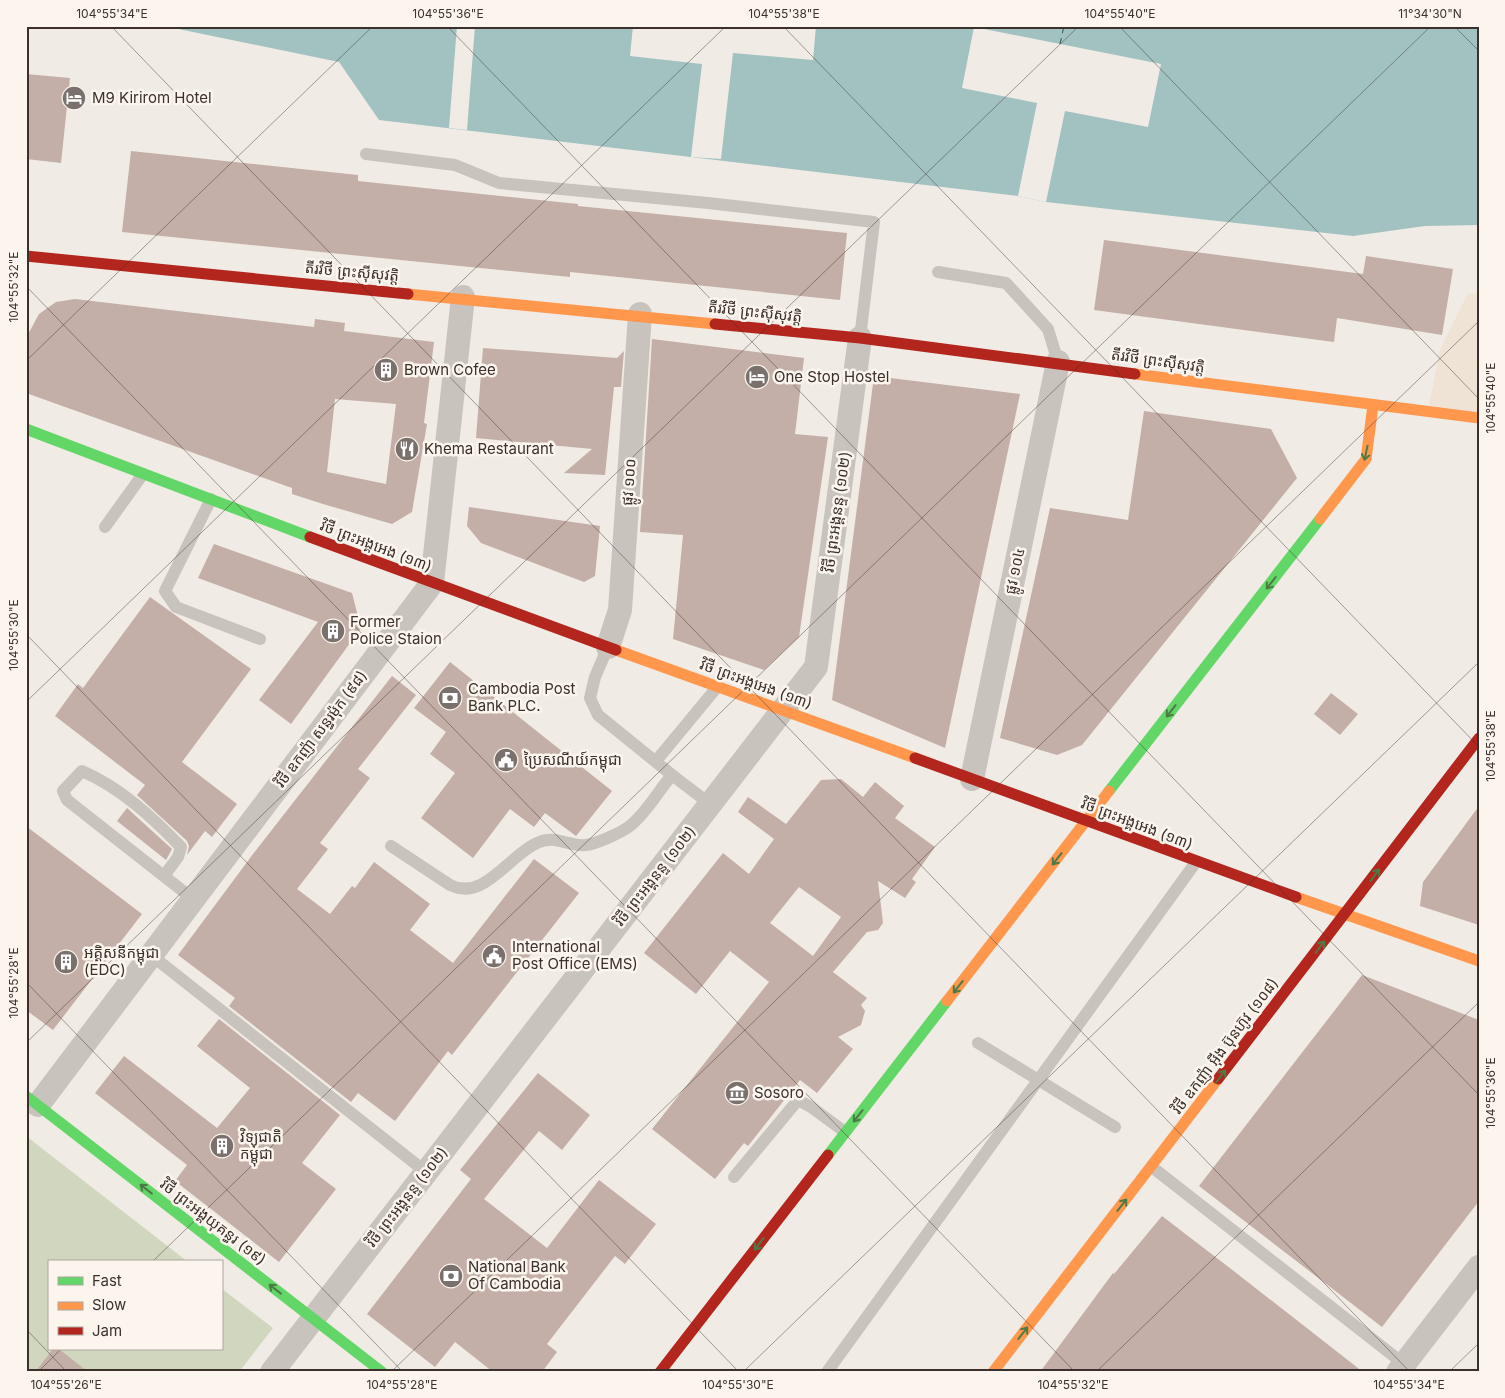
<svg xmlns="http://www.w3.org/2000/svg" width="1505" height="1398" viewBox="0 0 1505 1398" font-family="Inter,'Noto Sans Khmer',sans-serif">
<rect width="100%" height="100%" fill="#f0ebe5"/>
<path fill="#d1d6bf" d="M26 1136 188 1262H49V1349H221V1288L273 1328 239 1372H26Z"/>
<path fill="#eee3d5" d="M1468 293 1479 294V418L1428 412 1440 350Z"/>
<path fill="#a1c2c1" d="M164 26H1479V225L1425 226 1353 236 1046 202 1018 196 379 120 339 62Z"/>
<path fill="#f0ebe5" d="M457 26H475L467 130 449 128Z
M633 26H816L813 60 733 53 721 159 691 157 702 64 630 56Z
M974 27 1161 64 1148 127 1065 111 1046 202 1018 196 1037 103 962 88Z"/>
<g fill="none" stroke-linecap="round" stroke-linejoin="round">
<path stroke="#1f5a5e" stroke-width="1" stroke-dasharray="6 5" stroke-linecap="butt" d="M1060 44 1064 26"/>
</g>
<path fill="#c3afa7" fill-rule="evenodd" d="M26 74 70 78 61 163 26 159Z
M131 151 358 175V181L578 204V206L847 233 840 300 570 272V277L122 232Z
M1104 240 1363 274 1366 256 1453 269 1442 335 1337 318 1334 342 1094 310Z
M75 299 314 327 315 319 345 323 344 331 434 342 424 423 427 424 412 512 392 524 323 504 292 494V488L26 393V338L39 314 56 302ZM335 399 396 404 386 484 327 472Z
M652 339 804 358 795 434 828 437 799 637 764 670 673 639 683 535 640 532Z
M483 348 617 358 624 351 621 387H614L605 475 564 473 592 449 476 438Z
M874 376 1020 394 945 748 832 700Z
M1144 411 1271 429 1297 478 1082 745 1057 755 1000 738 1050 508 1128 520Z
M469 507 600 526 595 576 584 582 481 543 467 526Z
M214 544 352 593 361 628 291 724 259 700 318 622 198 578Z
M150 597 251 669 182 762 237 804 212 837 205 831 187 855 189 846 187 841 137 795 145 785 55 716 78 684 83 688Z
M450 662 612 791 576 836 545 813 534 827 510 809 473 858 421 818 455 773 430 754 446 732 414 708Z
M392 676 416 695 358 769 370 778 320 843 328 849 297 889 330 914 352 886 355 888 374 862 430 904 410 930 453 963 534 859 579 893 452 1055 448 1051 395 1121 358 1093 351 1102 229 1006 235 998 178 955 253 854Z
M1331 693 1358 714 1340 735 1314 714Z
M841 779 863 797 875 782 904 806 895 818 935 847 912 879 916 882 905 898 878 881 883 923 878 930 867 932 833 972 867 998 861 1005 865 1011 861 1025 838 1037 853 1049 817 1093 800 1080 748 1146 744 1143 715 1179 652 1129 769 982 730 951 696 994 644 953 723 853 749 874 774 839 738 812 748 797 786 824 821 780ZM799 887 841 917 813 956 770 923Z
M1479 806V925L1420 906 1423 882Z
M127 808 172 849 166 860 117 821Z
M26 826 142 914 53 1030 26 1010Z
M1362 975 1479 1020V1201L1382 1327 1199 1186Z
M219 1019 340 1115 302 1163 336 1189 279 1262 175 1181 187 1165 95 1093 124 1056 217 1128 250 1088 197 1046Z
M538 1073 590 1115 562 1150 539 1131 484 1199 547 1248 599 1180 656 1224 625 1264 615 1256 547 1344 557 1352 542 1372H493L455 1342 435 1367 367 1314 471 1179 460 1170Z
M1162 1216 1235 1272 1363 1372H1040L1113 1273 1114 1274Z
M53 1349H59L88 1372H35Z"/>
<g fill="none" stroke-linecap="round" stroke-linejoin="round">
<path stroke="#c9c3be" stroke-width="12" d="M366 154 455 165 499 183 708 203 874 222 860 338
M938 272 1006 283 1048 329 1058 362
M211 499 165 591 176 607 260 639
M105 527 143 474
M608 647 595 677 590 698 598 715 672 775
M656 761 718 686
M391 846 450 885C484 902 509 855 537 843 555 834 568 847 586 845 596 844 623 832 631 825 647 812 659 790 672 775L710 804
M164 876 178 857 181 847C152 817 121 788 82 771L63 791 67 800 193 899
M151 955 426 1172
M978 1043 1115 1127
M1152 1167 1404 1364
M734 1177 798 1100 811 1107 845 1132
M827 1372 1196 862"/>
<path stroke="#c9c3be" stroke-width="24" d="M608 647 620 610 640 314
M972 779 1058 362
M38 1105 432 583 463 297
M272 1372 816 667 860 338
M1398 1372 1479 1267"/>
<path stroke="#63d668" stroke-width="11" d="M26 429 310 537
M1109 791 1320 519
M26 1096 382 1372
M828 1155 947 1001"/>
<path stroke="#ff974d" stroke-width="11" d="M408 294 715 324
M1135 374 1479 418
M1320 519 1366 459 1373 405
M616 650 915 758
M1296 897 1479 961
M947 1001 1109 791
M993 1372 1218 1079"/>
<path stroke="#b3261e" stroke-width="11" d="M26 256 408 294
M715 324 860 338 1135 374
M310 537 616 650
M915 758 1296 897
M1218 1079 1479 738
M660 1372 828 1155"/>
</g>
<defs><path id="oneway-shaft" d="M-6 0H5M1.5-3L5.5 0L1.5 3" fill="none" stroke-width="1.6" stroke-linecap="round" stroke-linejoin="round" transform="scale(1.25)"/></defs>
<g stroke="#4d7b46">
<use href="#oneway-shaft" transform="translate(1366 453) rotate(102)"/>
<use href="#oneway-shaft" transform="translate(1271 583) rotate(128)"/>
<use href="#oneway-shaft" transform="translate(1171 711) rotate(128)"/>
<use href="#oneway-shaft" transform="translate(1057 859) rotate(128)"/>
<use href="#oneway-shaft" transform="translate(1375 875) rotate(-53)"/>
<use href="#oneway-shaft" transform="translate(1320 947) rotate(-53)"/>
<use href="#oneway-shaft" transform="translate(958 987) rotate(128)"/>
<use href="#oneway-shaft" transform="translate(1221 1076) rotate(-53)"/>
<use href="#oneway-shaft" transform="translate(858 1116) rotate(128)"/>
<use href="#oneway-shaft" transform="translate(146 1189) rotate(-142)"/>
<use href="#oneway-shaft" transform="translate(1122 1205) rotate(-52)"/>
<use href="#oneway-shaft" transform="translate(759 1244) rotate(128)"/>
<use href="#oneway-shaft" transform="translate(275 1289) rotate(-142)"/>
<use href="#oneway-shaft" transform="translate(1023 1333) rotate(-52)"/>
</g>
<path fill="none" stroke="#3b302b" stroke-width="1" stroke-opacity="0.45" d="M111 26 1410 1372M447 26 1479 1095M783 26 1479 747M1119 26 1479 399M1454 26 1479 51M26 286 1075 1372M26 361 373 26M26 634 739 1372M26 702 726 26M26 982 403 1372M26 1043 1079 26M152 1262 1431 26M26 1329 67 1372M38 1372 61 1349M391 1372 1479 321M743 1372 1479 662M1096 1372 1479 1002M1449 1372 1479 1343"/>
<defs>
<g id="hotel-disc" transform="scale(1.25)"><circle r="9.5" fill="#7a716c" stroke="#fbf5ee"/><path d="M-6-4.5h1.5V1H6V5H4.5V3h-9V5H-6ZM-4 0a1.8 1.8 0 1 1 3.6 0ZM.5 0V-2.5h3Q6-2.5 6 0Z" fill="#fff"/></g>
<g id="building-disc" transform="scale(1.25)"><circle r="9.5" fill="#7a716c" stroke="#fbf5ee"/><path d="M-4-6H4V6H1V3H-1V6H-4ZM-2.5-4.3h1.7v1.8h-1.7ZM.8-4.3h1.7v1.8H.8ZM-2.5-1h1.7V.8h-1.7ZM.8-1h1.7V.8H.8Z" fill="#fff"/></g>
<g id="restaurant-disc" transform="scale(1.25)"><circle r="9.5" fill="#7a716c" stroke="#fbf5ee"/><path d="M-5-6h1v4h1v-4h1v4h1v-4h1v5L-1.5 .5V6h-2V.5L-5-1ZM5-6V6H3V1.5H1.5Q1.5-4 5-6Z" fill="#fff"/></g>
<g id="bank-disc" transform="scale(1.25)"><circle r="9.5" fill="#7a716c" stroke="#fbf5ee"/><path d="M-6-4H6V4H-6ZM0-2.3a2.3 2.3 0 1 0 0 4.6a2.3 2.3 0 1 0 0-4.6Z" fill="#fff"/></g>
<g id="civic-disc" transform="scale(1.25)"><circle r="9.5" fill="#7a716c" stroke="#fbf5ee"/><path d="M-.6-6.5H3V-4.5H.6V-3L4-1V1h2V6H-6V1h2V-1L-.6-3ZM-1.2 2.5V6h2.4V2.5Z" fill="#fff"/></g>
<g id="museum-disc" transform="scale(1.25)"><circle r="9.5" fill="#7a716c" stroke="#fbf5ee"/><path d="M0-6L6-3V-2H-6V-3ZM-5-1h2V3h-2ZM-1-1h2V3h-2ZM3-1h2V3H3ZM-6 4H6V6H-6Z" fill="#fff"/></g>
</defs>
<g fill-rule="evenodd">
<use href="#hotel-disc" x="74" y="98"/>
<use href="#building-disc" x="386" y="370"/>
<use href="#hotel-disc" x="757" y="377"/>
<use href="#restaurant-disc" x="407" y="449"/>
<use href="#building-disc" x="333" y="631"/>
<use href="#bank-disc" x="450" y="698"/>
<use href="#civic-disc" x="506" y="760"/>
<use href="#civic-disc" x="494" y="956"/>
<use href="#building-disc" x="66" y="962"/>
<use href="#museum-disc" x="737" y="1093"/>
<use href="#building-disc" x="222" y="1146"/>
<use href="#bank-disc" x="451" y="1276"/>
</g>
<g text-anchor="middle" stroke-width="5" stroke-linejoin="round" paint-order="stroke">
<g font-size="15" fill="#3b302b" stroke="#fbf5ee" text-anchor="start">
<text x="92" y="103">M9 Kirirom Hotel</text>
<text x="404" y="375">Brown Cofee</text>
<text x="774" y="382">One Stop Hostel</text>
<text x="424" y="454">Khema Restaurant</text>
<text x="350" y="627">Former<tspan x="350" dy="17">Police Staion</tspan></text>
<text x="468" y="694">Cambodia Post<tspan x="468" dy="17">Bank PLC.</tspan></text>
<text x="524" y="765">ប្រៃសណីយ៍កម្ពុជា</text>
<text x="512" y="952">International<tspan x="512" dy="17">Post Office (EMS)</tspan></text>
<text x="84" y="958">អគ្គិសនីកម្ពុជា<tspan x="84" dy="17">(EDC)</tspan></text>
<text x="754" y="1098">Sosoro</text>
<text x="240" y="1142">វិទ្យុជាតិ<tspan x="240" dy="17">កម្ពុជា</tspan></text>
<text x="468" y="1272">National Bank<tspan x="468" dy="17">Of Cambodia</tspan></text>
</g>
<g font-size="15" fill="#3b302b" stroke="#fbf5ee">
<text transform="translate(352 272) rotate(5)" y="5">តីរវិថី ព្រះស៊ីសុវត្តិ</text>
<text transform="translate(755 312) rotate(6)" y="5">តីរវិថី ព្រះស៊ីសុវត្តិ</text>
<text transform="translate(1158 361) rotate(8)" y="5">តីរវិថី ព្រះស៊ីសុវត្តិ</text>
<text transform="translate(629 482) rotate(-86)" y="5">ផ្លូវ ១០០</text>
<text transform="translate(837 512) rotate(-82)" y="5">វិថី ព្រះអង្គនន្ទ (១០២)</text>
<text transform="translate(376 546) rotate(21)" y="5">វិថី ព្រះអង្គអេង (១៣)</text>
<text transform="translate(1015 571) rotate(-78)" y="5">ផ្លូវ ១០៤</text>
<text transform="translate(756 684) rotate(20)" y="5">វិថី ព្រះអង្គអេង (១៣)</text>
<text transform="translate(321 729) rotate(-53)" y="5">វិថី ឧកញ៉ា សន្ធរម៉ុក (៩៨)</text>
<text transform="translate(1137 824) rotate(21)" y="5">វិថី ព្រះអង្គអេង (១៣)</text>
<text transform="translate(655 876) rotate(-52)" y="5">វិថី ព្រះអង្គនន្ទ (១០២)</text>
<text transform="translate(1225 1046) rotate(-53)" y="5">វិថី ឧកញ៉ា អ៊ីង ប៊ុនហ៊ូវ (១០៨)</text>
<text transform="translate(407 1197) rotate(-52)" y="5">វិថី ព្រះអង្គនន្ទ (១០២)</text>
<text transform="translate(213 1222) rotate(38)" y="5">វិថី ព្រះអង្គយុគន្ធរ (១៩)</text>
</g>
</g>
<rect width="1505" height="1398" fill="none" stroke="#fbf5ee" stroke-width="55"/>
<rect x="48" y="1260" width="175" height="90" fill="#fbf5ee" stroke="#aea6a0"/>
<rect x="58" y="1277" width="25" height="8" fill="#63d668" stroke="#aea6a0"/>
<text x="92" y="1286" font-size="15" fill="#3b302b">Fast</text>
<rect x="58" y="1302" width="25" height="8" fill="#ff974d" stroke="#aea6a0"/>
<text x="92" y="1310" font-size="15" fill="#3b302b">Slow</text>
<rect x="58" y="1327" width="25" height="8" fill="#b3261e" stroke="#aea6a0"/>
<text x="92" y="1336" font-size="15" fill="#3b302b">Jam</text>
<rect x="28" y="28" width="1450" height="1342" fill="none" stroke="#3b302b" stroke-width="2"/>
<g font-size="12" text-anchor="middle" fill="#3b302b">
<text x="112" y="18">104°55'34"E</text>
<text x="448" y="18">104°55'36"E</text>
<text x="784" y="18">104°55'38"E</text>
<text x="1120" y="18">104°55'40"E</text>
<text x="1430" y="18">11°34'30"N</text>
<text transform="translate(14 287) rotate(-90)" y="4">104°55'32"E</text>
<text transform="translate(1491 398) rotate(-90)" y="4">104°55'40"E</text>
<text transform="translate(14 635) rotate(-90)" y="4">104°55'30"E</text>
<text transform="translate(1491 746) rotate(-90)" y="4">104°55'38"E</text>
<text transform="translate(14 983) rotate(-90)" y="4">104°55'28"E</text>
<text transform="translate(1491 1093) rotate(-90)" y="4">104°55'36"E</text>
<text x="66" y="1389">104°55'26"E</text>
<text x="402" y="1389">104°55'28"E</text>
<text x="738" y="1389">104°55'30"E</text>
<text x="1073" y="1389">104°55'32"E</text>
<text x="1409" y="1389">104°55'34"E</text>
</g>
</svg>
